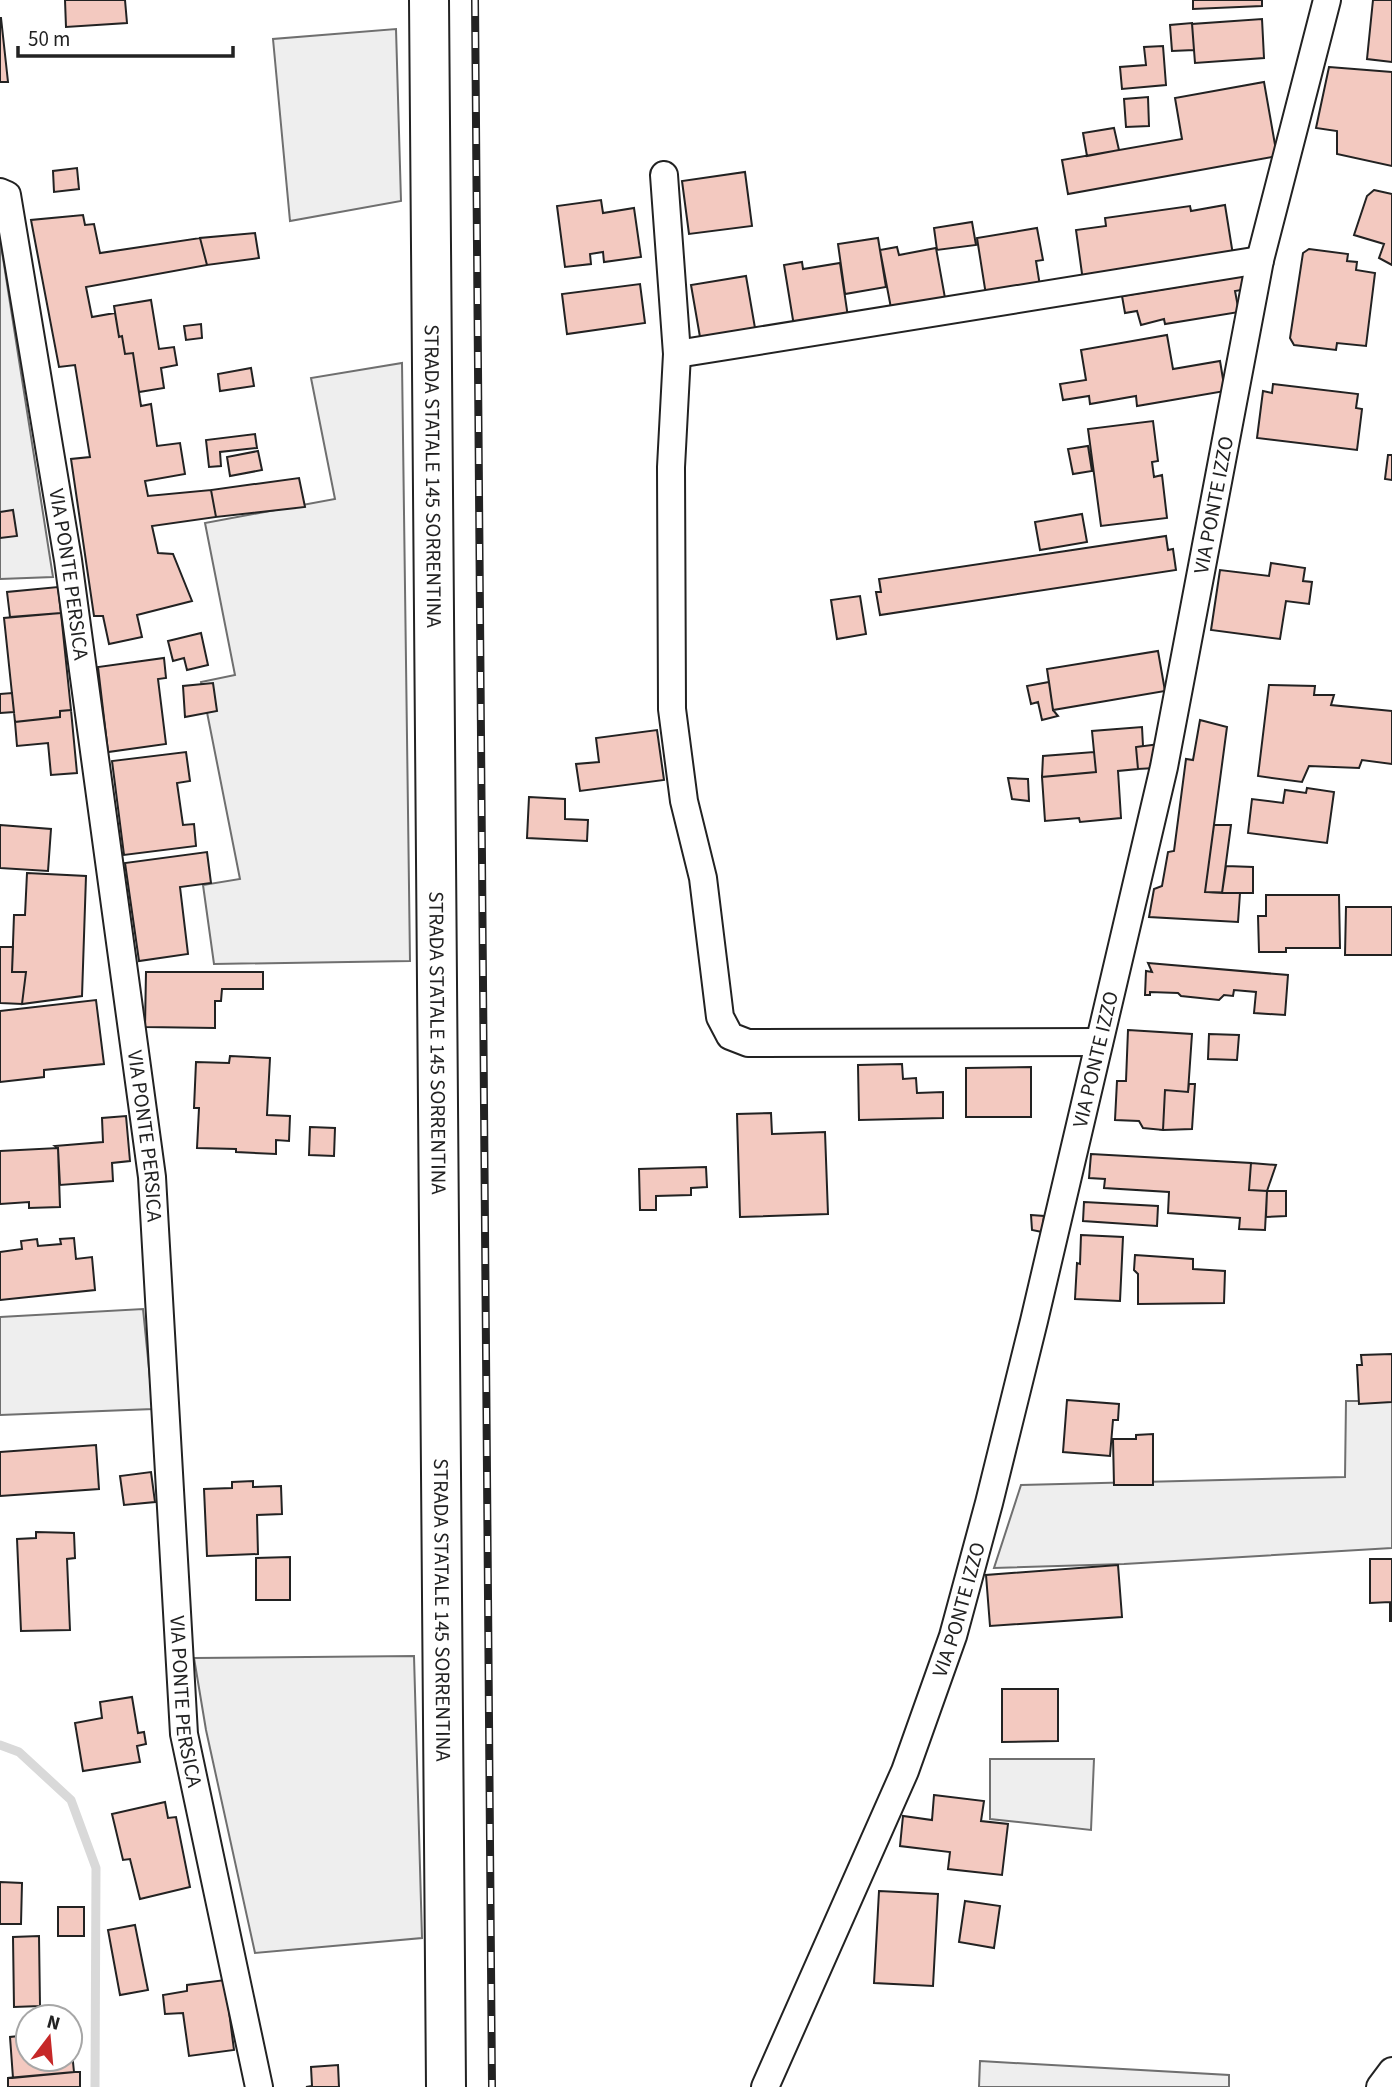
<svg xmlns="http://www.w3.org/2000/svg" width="1392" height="2087" viewBox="0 0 1392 2087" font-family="'Source Sans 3',sans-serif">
<rect width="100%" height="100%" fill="#fff"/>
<path fill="#eee" stroke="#6f6f6f" stroke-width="2" d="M396 29 401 201 290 221 273 39Z
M0 239 53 577 0 579Z
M402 363 410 961 214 964 203 885 240 879 201 682 235 675 205 523 335 499 311 378Z
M143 1309 153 1409 0 1415V1317Z
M1346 1401H1392V1548L1124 1564 994 1568 1021 1485 1345 1477Z
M414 1656 422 1938 255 1953 206 1730 194 1658Z
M990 1759H1094L1091 1830 990 1819Z
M980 2061 1229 2075V2087H979Z"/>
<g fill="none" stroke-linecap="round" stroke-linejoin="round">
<path stroke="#d9d9d9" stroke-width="9" d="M0 1745 19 1752 71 1800 96 1868 95 2087"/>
</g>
<path fill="#f3c9c0" stroke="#222" stroke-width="2" d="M65 0H125L127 23 66 27Z
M1193 0H1262V6L1193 9Z
M1373 0H1392V62L1367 59Z
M0 18H1L8 82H0Z
M1262 19 1264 58 1195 63 1192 24Z
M1192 23 1194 50 1172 51 1170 25Z
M1163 46 1166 85 1122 89 1120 67 1146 65 1144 47Z
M1329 67 1392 72V166L1337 154V131L1316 128Z
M1264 82 1277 156 1068 194 1062 160 1182 139 1175 98Z
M1148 97 1149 126 1126 127 1124 99Z
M1114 128 1119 150 1087 156 1083 133Z
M77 168 79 189 54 192 53 171Z
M745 172 752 226 689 234 682 181Z
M1374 190 1392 194V265L1379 258 1384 244 1354 235 1367 196Z
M601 200 603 213 634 208 641 257 604 262 603 252 590 254 591 264 565 267 557 206Z
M1225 205 1233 255 1083 281 1076 230 1106 226 1105 218 1190 206 1191 211Z
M83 215 85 225 94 224 100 253 200 238 207 265 86 287 92 317 115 313 119 337 122 336 125 354 133 353 141 406 151 404 157 446 180 443 185 474 145 481 148 496 211 490 216 517 152 526 158 553 173 554 192 601 137 615 142 637 109 644 103 616H94L71 459 90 457 75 365 59 367 31 220Z
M972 222 976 245 937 250 934 228Z
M1037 228 1043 260 1036 261 1040 286 986 295 977 238Z
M255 233 259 258 207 265 200 238Z
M878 238 886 287 845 294 838 244Z
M897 247 899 255 936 248 945 298 891 308 880 250Z
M1309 249 1348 254 1347 261 1357 262 1356 270 1375 273 1366 346 1337 343 1336 350 1294 345 1290 338 1303 253Z
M802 262 803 269 840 263 848 317 794 326 784 265Z
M1250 275 1253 288 1235 291 1239 312 1165 324 1164 319 1141 325 1137 311 1125 313 1122 296Z
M746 276 755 328 700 337 691 285Z
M640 284 645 323 567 334 562 294Z
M151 300 159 349 174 347 177 365 161 368 164 388 139 392 133 353 125 354 122 336 119 337 114 306Z
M201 324 202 338 186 340 184 326Z
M1167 335 1173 369 1220 361 1225 391 1137 406 1136 396 1090 404 1089 396 1063 400 1060 384 1086 380 1081 350Z
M251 368 254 386 220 391 218 374Z
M1273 384 1358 394 1356 408 1362 409 1357 450 1257 438 1263 391 1272 393Z
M1153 421 1158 461 1152 462 1154 477 1162 475 1167 518 1101 526 1088 429Z
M255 434 257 448 220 452 221 466 209 467 206 440Z
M1088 446 1092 471 1073 474 1068 449Z
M258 451 262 470 230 476 227 457Z
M1388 455H1392V480L1385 479Z
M299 478 305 507 216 517 211 490Z
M13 510 17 536 0 538V512Z
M1082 514 1087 542 1040 550 1035 522Z
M1166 536 1168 550 1173 549 1176 570 880 615 876 592H881L879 579Z
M1271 563 1305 568 1303 581 1312 582 1309 604 1286 601 1280 639 1211 630 1220 570 1269 576Z
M58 587 61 613 10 617 7 592Z
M860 596 866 634 837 639 831 600Z
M61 613 71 710 60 711V717L15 722 4 618Z
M201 633 208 665 187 670 184 658 173 661 168 641Z
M1158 651 1165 691 1053 710 1047 669Z
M164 658 166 678 158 679 166 744 108 752 98 667Z
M1049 682 1053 710 1058 716 1042 720 1038 702 1031 704 1027 686Z
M213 683 217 711 185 717 183 686Z
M1269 685 1315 686 1314 695H1334L1331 705 1392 711V764L1362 760 1359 768 1309 766 1302 782 1258 776Z
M12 693 14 712 0 713V694Z
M71 710 77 773 51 775 48 743 17 746 15 722 60 717V711Z
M1200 720 1227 727 1205 892 1240 893 1238 922 1149 917 1154 889 1162 886 1168 852 1174 851 1186 759 1193 760Z
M1142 727 1143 746 1136 747 1138 769 1118 771 1121 818 1080 822 1079 818 1045 821 1042 777 1096 772 1092 731Z
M657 730 664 780 580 791 576 764 599 762 596 738Z
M1160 744 1155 768 1138 769 1136 747Z
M186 752 190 781 177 783 183 825 194 824 196 846 124 855 112 761Z
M1094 752 1096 772 1042 777 1043 756Z
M1008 778 1028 779 1029 801 1012 799Z
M1307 788 1334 792 1327 843 1248 833 1252 799 1283 803 1285 790 1306 793Z
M529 797 565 799V819L588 820 587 841 527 838Z
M0 825 51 829 48 871 0 868Z
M1214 825H1231L1222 893 1205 892Z
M207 852 211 883 180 887 188 954 139 961 125 863Z
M1226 866 1253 867V893H1222Z
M27 873 86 876 82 996 22 1004 26 972H12L14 915H25Z
M1266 895H1339L1340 948H1286V952H1259L1258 916H1266Z
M1346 907H1392V955H1345Z
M0 947H13L12 972H26L22 1004 0 1003Z
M1148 963 1288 975 1285 1015 1254 1013 1256 992 1234 990 1233 996 1224 995 1219 1000 1181 996 1178 993 1150 992V995H1145L1146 971 1152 972Z
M146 972H263V989H222L221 1001H215V1028L145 1027Z
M96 1000 104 1064 44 1070V1077L0 1082V1011Z
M1128 1030 1192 1034 1188 1092 1165 1090 1163 1130 1143 1128 1139 1121 1115 1120 1117 1081H1126Z
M1209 1034 1239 1035 1237 1060 1208 1059Z
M230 1056 270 1058 267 1115 290 1116 289 1141 276 1140V1154L236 1152V1149L197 1148 199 1108H194L196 1062 229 1063Z
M902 1064 903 1079 916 1078 917 1093 943 1092V1118L859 1120 858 1065Z
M1031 1067V1117H966V1068Z
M1189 1084H1195L1192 1129 1163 1130 1165 1090 1188 1092Z
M771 1113 772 1134 825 1132 828 1214 740 1217 737 1114Z
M126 1116 130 1161 112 1163 113 1181 60 1185 58 1148 55 1146 103 1142 102 1118Z
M310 1127 335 1128 334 1156 309 1155Z
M58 1148 60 1207 29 1208V1202L0 1204V1151Z
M1091 1154 1251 1163 1249 1190 1267 1191 1265 1230 1239 1229 1240 1218 1168 1213 1169 1192 1104 1188 1105 1179 1089 1178Z
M1251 1163 1276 1165 1267 1191 1249 1190Z
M706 1167 707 1187 691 1188V1195L656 1196V1210H640L639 1169Z
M1267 1191H1286V1216L1266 1217Z
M1084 1202 1158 1206 1157 1226 1083 1221Z
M1031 1215 1044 1216 1042 1232 1032 1230Z
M1081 1235 1123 1237 1120 1301 1075 1299 1077 1263 1080 1264Z
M74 1238 76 1259 92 1257 95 1290 0 1300V1252L22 1249 21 1241 37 1239 38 1246 61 1244 60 1239Z
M1135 1255 1193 1259V1269L1225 1271 1224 1303 1138 1304V1274L1134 1270Z
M1392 1354V1402L1359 1404 1357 1365H1362L1361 1355Z
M1067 1400 1119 1404 1118 1420H1113L1110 1456 1063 1452Z
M1153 1434V1485H1114L1113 1439H1136V1435Z
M96 1445 99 1489 0 1496V1452Z
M151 1472 155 1502 124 1505 120 1476Z
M253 1481V1487L281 1486 282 1514 257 1515 258 1554 207 1556 204 1489 232 1488V1482Z
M36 1532 74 1533 75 1558 67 1559 70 1630 21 1631 17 1539 36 1538Z
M290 1557V1600H256V1558Z
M1370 1559H1392V1621H1390V1602L1370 1603Z
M1118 1565 1122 1617 990 1626 986 1575Z
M1002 1689H1058V1741L1002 1742Z
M132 1697 138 1733 144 1732 146 1744 137 1746 140 1762 83 1771 75 1723 102 1718 100 1702Z
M934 1795 984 1801 981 1821 1008 1824 1002 1875 948 1869 950 1852 900 1846 903 1816 932 1820Z
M165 1802 168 1818 176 1817 190 1887 140 1899 130 1859 123 1860 112 1814Z
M0 1882 22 1883 21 1924H0Z
M879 1891 938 1894 933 1986 874 1983Z
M965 1901 1000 1906 994 1948 959 1942Z
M58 1907H84V1936H58Z
M135 1925 148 1990 120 1995 108 1930Z
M39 1936 40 2006 14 2007 13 1937Z
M225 1980 234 2050 189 2056 183 2013 165 2014 163 1995 187 1991V1985Z
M70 2032 74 2072 13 2078 10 2037 28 2035V2059H70Z
M338 2065 339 2087H306L312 2086 311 2067Z
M74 2072H80V2087H8V2078Z"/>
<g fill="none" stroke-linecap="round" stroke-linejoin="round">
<g stroke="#222" stroke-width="30">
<g id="street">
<path d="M664 175 677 354 671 467 672 709 684 801 703 878 720 1017 730 1036 748 1043 1099 1042"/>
<path id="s1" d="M0 192 7 195 68 560 152 1177 184 1734 259 2087"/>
<path d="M677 354 1260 260"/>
<path id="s2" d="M765 2087 905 1771 953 1636 989 1503 1034 1321 1164 767 1260 260 1327 0"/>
<path d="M1380 2087 1392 2071"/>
</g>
</g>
<g stroke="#222" stroke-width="42">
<g id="highway">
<path id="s3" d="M429 0 446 2087"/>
</g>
</g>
<use href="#street" stroke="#fff" stroke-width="26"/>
<use href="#highway" stroke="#fff" stroke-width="38"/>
<g stroke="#222" stroke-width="8">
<path id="rail" d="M475 0 492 2087"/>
</g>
<use href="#rail" stroke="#fff" stroke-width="5" stroke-dasharray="16" stroke-linecap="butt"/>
</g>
<g text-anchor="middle" stroke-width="5" stroke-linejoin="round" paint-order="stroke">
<g font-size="21" fill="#222" stroke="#fff">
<text dy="7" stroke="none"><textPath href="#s3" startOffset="476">STRADA STATALE 145 SORRENTINA</textPath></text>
<text dy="7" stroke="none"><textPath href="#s2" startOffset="1650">VIA PONTE IZZO</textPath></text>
<text dy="7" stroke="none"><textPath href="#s1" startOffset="392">VIA PONTE PERSICA</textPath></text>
<text dy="7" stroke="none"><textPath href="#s3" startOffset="1043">STRADA STATALE 145 SORRENTINA</textPath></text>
<text dy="7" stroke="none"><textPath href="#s2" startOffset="1083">VIA PONTE IZZO</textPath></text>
<text dy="7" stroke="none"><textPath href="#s1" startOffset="959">VIA PONTE PERSICA</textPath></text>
<text dy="7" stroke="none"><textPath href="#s2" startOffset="516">VIA PONTE IZZO</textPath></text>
<text dy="7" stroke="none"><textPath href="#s3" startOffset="1610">STRADA STATALE 145 SORRENTINA</textPath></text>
<text dy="7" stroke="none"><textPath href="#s1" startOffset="1526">VIA PONTE PERSICA</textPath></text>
</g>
</g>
<g transform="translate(49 2038) rotate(16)"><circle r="33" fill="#ffffff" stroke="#a7a7a7" stroke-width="2"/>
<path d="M0-5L12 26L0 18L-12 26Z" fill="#c62828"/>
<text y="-10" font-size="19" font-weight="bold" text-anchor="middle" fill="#222222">N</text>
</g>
<path d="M18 46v10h215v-10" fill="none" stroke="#222222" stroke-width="3.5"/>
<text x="28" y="46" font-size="21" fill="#222222" stroke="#ffffff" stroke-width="5" paint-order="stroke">50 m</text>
</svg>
